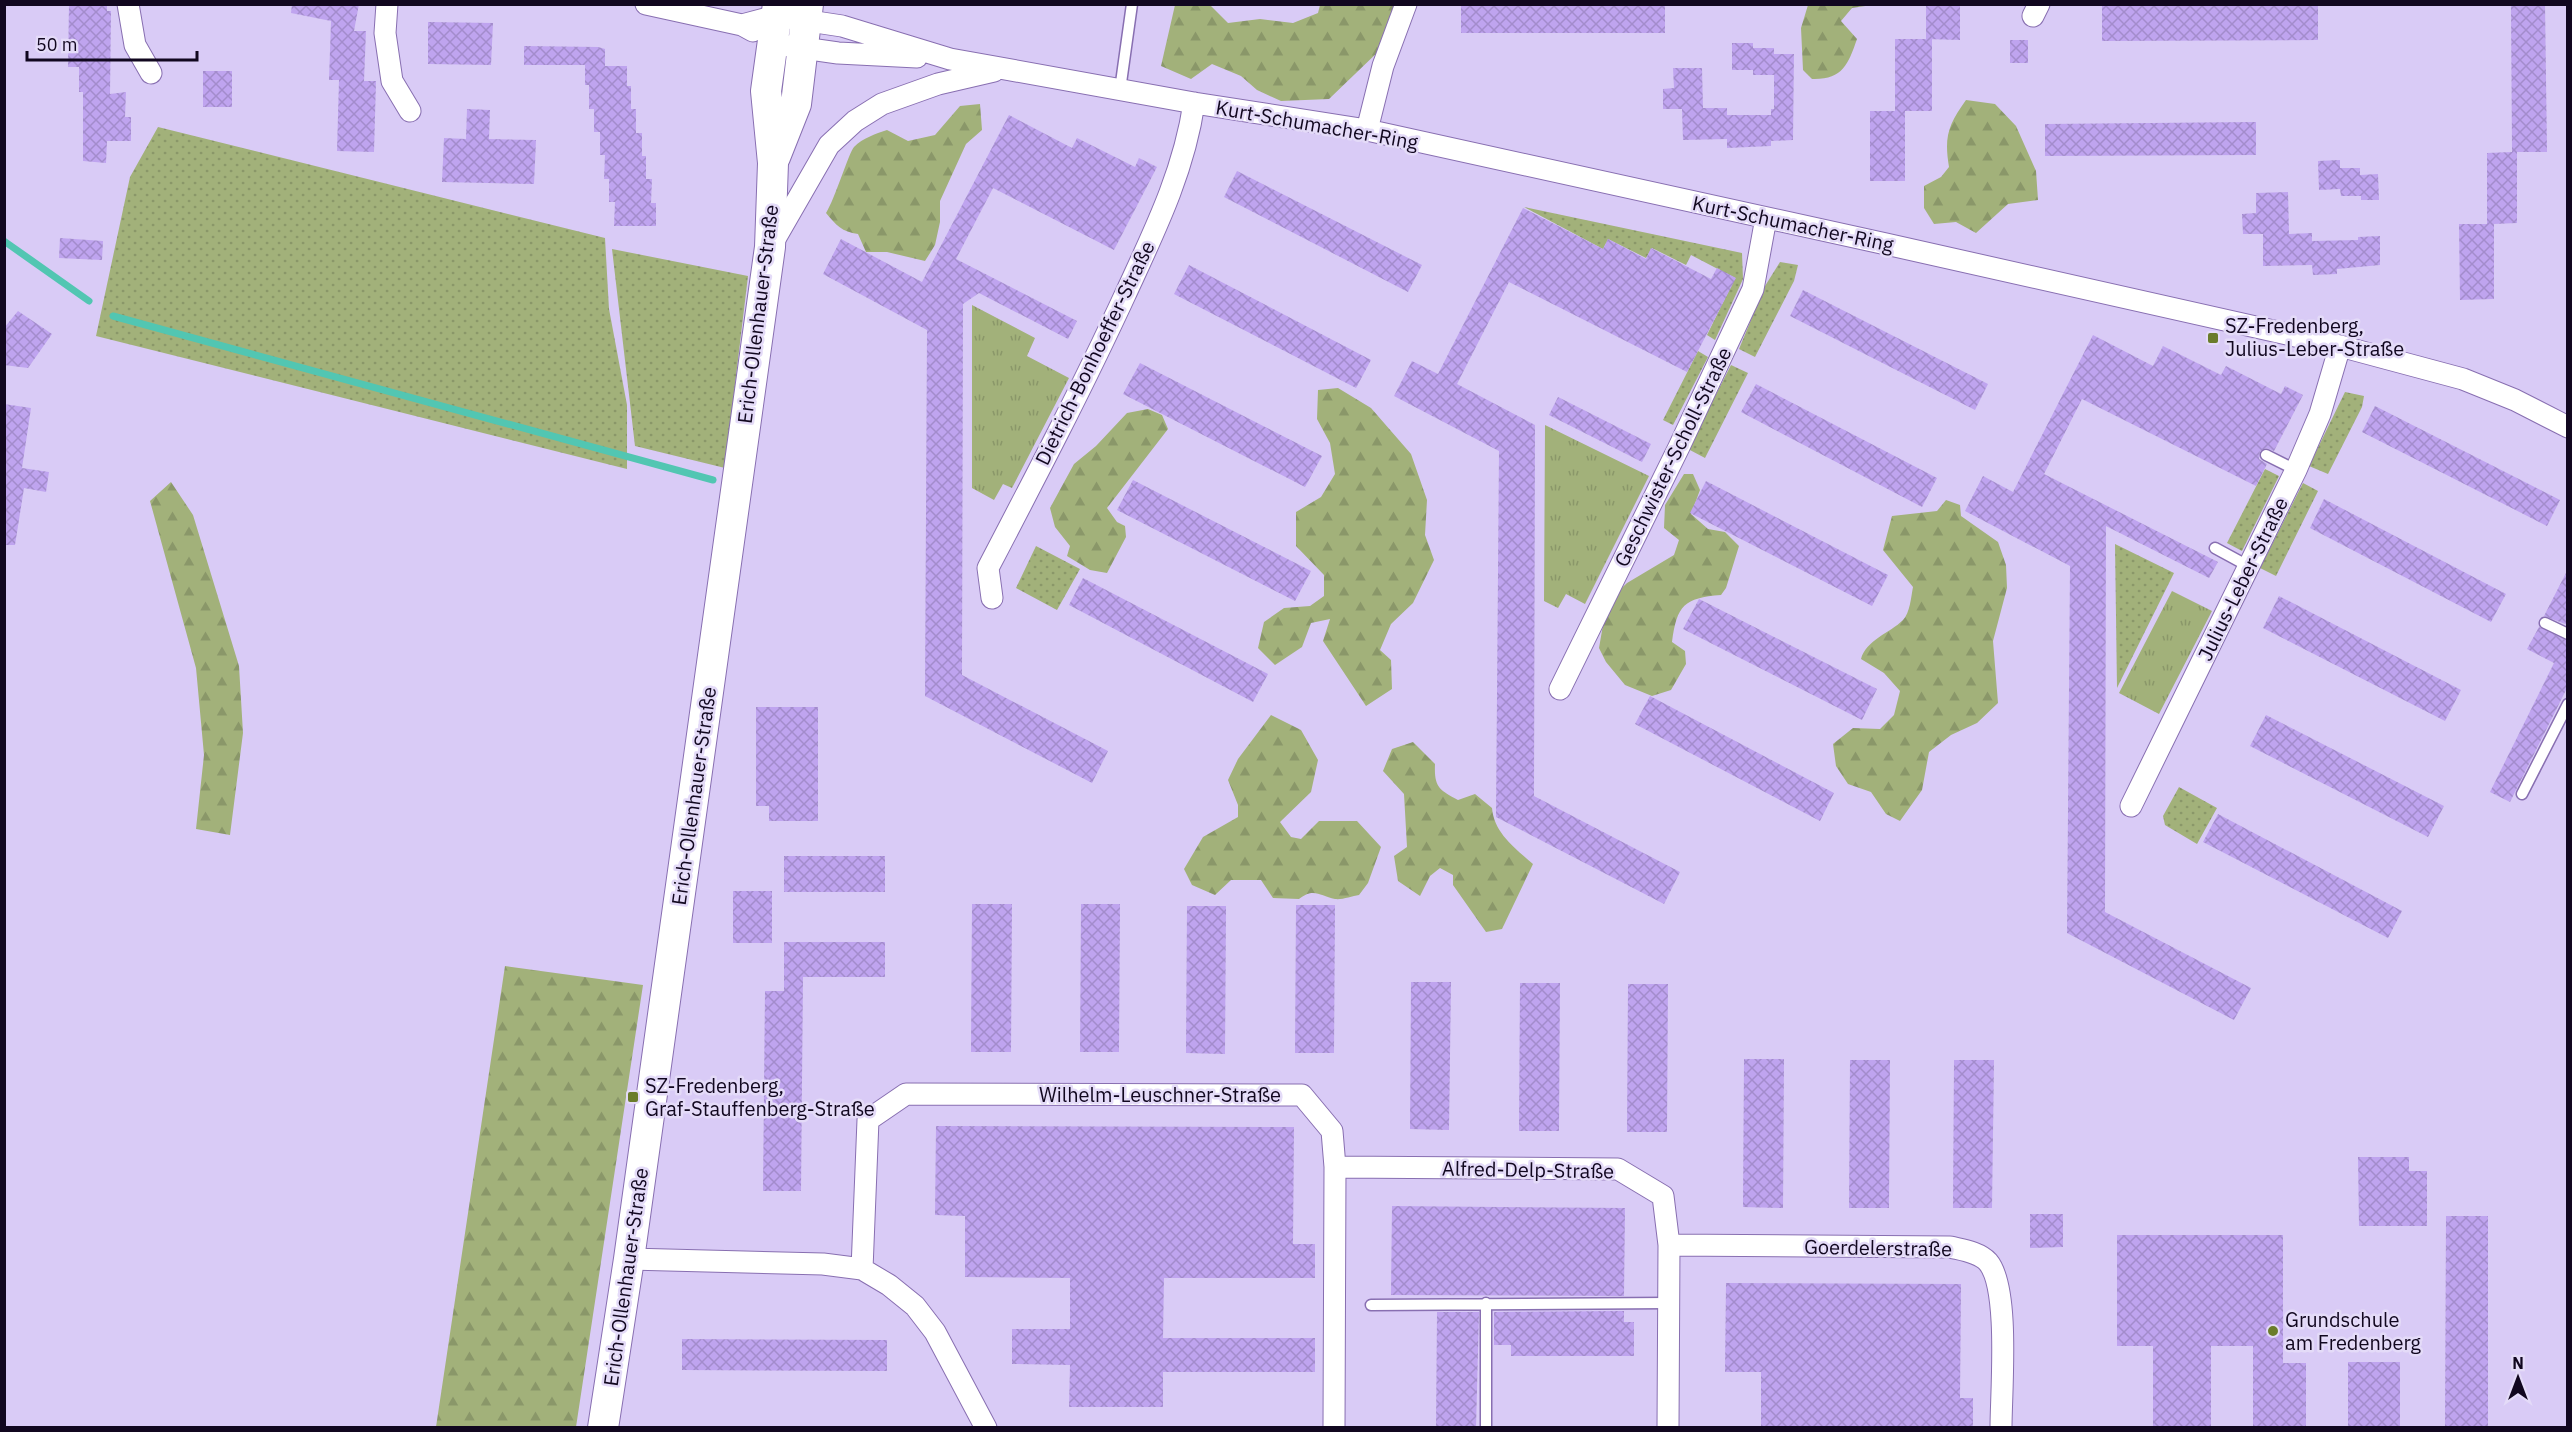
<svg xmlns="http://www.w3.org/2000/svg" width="2572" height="1432" viewBox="0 0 2572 1432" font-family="'IBM Plex Sans',sans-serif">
<defs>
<pattern id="grass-dots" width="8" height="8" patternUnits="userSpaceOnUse" patternTransform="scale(1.5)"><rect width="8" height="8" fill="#a2b17a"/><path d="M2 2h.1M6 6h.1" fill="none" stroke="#8a9769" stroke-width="1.8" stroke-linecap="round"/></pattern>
<pattern id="forest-firs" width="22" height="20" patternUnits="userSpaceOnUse" patternTransform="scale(1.5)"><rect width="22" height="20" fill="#a2b17a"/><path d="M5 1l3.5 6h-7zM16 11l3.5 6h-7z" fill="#8a9769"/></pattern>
<pattern id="park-tufts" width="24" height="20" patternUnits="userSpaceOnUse" patternTransform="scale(1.5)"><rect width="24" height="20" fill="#a2b17a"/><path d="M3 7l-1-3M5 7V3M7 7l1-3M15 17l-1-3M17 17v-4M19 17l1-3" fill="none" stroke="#8a9769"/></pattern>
<pattern id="building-cross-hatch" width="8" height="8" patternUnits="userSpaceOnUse" patternTransform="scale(1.5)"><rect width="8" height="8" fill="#bfa4ef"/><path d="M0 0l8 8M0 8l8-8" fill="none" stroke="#a38ccc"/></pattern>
</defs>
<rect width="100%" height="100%" fill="#d9cbf6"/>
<path fill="url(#grass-dots)" d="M158 127 605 238 609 309 627 405V469L96 336 130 177Z
M1524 207 1742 253 1743 279 1715 340 1707 335 1735 278 1691 255 1686 265 1652 248 1646 258 1608 239 1603 249Z
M612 249 748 276 725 468 635 446Z
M1780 262 1798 265 1794 281 1755 357 1739 349 1765 286Z
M1698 351 1708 357 1673 425 1663 420Z
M1731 365 1748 373 1705 458 1688 449Z
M2345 392 2364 396 2362 407 2328 474 2309 466Z
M2265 469 2279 476 2242 551 2227 543Z
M2303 483 2318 491 2276 576 2260 568Z
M2115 544 2174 573 2117 688Z
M1036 546 1080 569 1057 610 1016 588Z
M2179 787 2217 808 2197 844 2165 825 2163 816Z"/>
<path fill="url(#forest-firs)" d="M1175 5H1210L1228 23 1260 19 1293 23 1318 13 1320 5H1396L1381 49 1329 99 1281 101 1257 90 1241 76 1212 64 1191 79 1161 66Z
M1808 5H1872L1852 8 1841 21 1857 39C1848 65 1842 80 1812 79L1803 70 1801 28Z
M1966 100 1995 104 2016 126 2036 171 2038 200 2008 204 1976 233 1956 222 1934 224 1924 208V186L1941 177 1949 167C1944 137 1948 125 1966 100Z
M980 104 982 130 966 144 940 201V222L935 245 925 261 887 252H866L858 234C842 232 836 225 826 213 835 199 849 152 854 147 863 138 875 134 887 130L908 141 935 135 960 106Z
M1338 388 1371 408 1411 454 1427 500 1425 535 1434 560 1413 603 1391 624 1380 650 1391 660 1392 689 1366 706 1323 641 1330 619 1311 623 1302 647 1275 665 1258 648 1264 622 1284 608 1310 606 1324 596V575L1296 546V512L1321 497 1335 474 1330 443 1317 419 1318 390Z
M1148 409 1162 415 1168 429 1107 508 1117 522 1125 526 1126 537 1107 573 1090 570 1067 556 1070 546 1055 527 1050 508 1074 464 1096 446 1127 413Z
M1684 474H1693L1700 490 1691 514 1708 529 1725 532 1739 546 1726 588 1721 595C1684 598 1677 605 1672 642L1685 651 1686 664 1671 690 1652 696 1625 685 1606 662 1599 648 1607 602 1627 583 1674 555 1679 540 1664 528 1665 505Z
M171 482 193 515 239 666 243 733 230 835 196 829 204 755 196 668 150 501Z
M1946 500 1960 505 1961 516 1998 542 2006 565 2007 588 1993 641 1998 703 1977 723 1951 735 1929 752 1922 790 1900 821 1886 814 1871 792 1848 784 1836 766 1833 744 1853 728 1880 729 1894 715 1900 691 1884 673 1861 659C1866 640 1890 633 1903 620 1910 613 1911 597 1913 587L1883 550 1892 516 1937 511Z
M1271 715 1301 730 1318 760 1311 792 1280 822 1291 837 1301 839 1319 821H1357L1381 847 1368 883 1359 895C1352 896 1342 900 1335 899 1320 896 1314 887 1299 899L1273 898 1261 880H1231L1215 895 1192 885 1184 869 1203 837 1238 817V805L1228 780 1238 759Z
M1413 742 1435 764C1434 787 1439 790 1458 800L1475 794 1492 808C1494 833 1515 848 1533 864L1502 929 1486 932 1453 885V875L1440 868 1430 876 1420 896 1398 881 1394 856 1407 847 1404 794 1383 771 1392 749Z
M505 966 643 985 576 1427H436Z"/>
<path fill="url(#park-tufts)" d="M972 305 1035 338 1027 356 1069 378 1012 488 1003 484 994 500 972 488Z
M1545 425 1649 476 1585 604 1566 594 1558 608 1544 601Z
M2172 591 2212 611 2159 714 2119 693Z"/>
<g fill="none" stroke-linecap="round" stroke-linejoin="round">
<path stroke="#52c6b2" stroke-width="7" d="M4 241 89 301
M113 316 713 480"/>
</g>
<path fill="url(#building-cross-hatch)" d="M69 4H107V11H111L110 94 126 92 125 117H131V141H107L106 163 83 161V92H79V67H68Z
M292 4H359L354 31H366L364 81H376L374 152 337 151 339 80H329L331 21 291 13Z
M1461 4H1665V33H1461Z
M1926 4H1960V40L1926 39Z
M2511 4H2545L2547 152H2517V223L2494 224V299L2460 300 2459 224H2487V153L2512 152Z
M2318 5V40L2102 41V6Z
M428 22 493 23 491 65 428 64Z
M1895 39H1932V111H1905V181H1870V111H1895Z
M2010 40H2028V63H2010Z
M1732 43H1753V48H1774V54H1794L1793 140 1771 141V146L1727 148V139L1683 140 1682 109H1663V89L1674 88 1673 68H1702L1703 108H1727V115H1771V109H1774V75H1753V70H1732Z
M524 46 598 47 605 49V66H627V86H631V109H636V133H642V156H646V179H652L651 203H656V226H614L615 202H609V179H604L605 155H600V132H594V109H589V85H585V65H524Z
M203 71H232V107H203Z
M467 109 490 110 489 139 536 140 534 184 442 182 444 138 466 139Z
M1009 115 1072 148 1077 138 1135 167 1139 158 1157 167 1114 250 993 188 956 259 1077 321 1068 339 979 293 963 304 962 675 1108 751 1092 783 925 696 927 330 823 274 841 239 922 282Z
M2256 122V155L2045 156V124Z
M2340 160V168H2360V175L2378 174 2379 200H2361V196H2341L2340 189 2319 190 2318 161Z
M1237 171 1422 265 1408 292 1224 197Z
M2288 192 2289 234 2312 233V241L2358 240V237L2380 236V265L2337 269V274L2313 275 2312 265 2263 266V234H2243L2242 214 2256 213V193Z
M1523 208 1603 249 1608 239 1646 259 1651 248 1711 279 1717 268 1736 278 1687 372 1509 282 1457 384 1535 425 1534 796 1680 872 1664 904 1496 817 1499 451 1394 396 1412 361 1438 374Z
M60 238 103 241 102 260 59 258Z
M1189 265 1371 360 1356 388 1174 294Z
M1803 290 1988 384 1975 410 1790 316Z
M18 311 52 334 28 368 4 365V328Z
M2093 335 2153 366 2163 346 2221 375 2226 366 2281 394 2285 386 2303 395 2274 451 2266 448 2260 451 2259 459 2267 464 2256 486 2082 399 2044 474 2218 562 2209 578 2106 526 2105 912 2251 988 2234 1020 2067 933 2070 566 1965 511 1983 476 2013 492Z
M1140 363 1322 456 1305 487 1123 394Z
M1756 384 1937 478 1922 507 1741 412Z
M1558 397 1651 444 1642 462 1549 415Z
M4 404 31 408 22 468 49 472 46 492 24 488 15 545H4Z
M2375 406 2560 500 2547 526 2362 432Z
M1133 480 1311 571 1295 601 1117 510Z
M1706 481 1888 575 1872 606 1690 513Z
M2324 499 2506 594 2491 622 2310 528Z
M2568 569V625L2544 616Z
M1083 578 1268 674 1253 702 1069 605Z
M2279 596 2461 690 2445 721 2263 628Z
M1699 599 1877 689 1862 720 1683 629Z
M2539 627 2568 641V686L2510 802 2490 792 2554 663 2527 649Z
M1650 696 1834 793 1820 821 1635 724Z
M756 707H818V821H769V806H756Z
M2266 715 2444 806 2428 837 2250 746Z
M2218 814 2402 911 2388 938 2203 842Z
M784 856H885V892H784Z
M733 891H772V943H733Z
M972 904H1012L1011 1052H971Z
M1081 904H1120L1119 1052H1080Z
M1296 905H1335L1334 1053H1295Z
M1187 906H1226L1225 1054 1186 1053Z
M784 942H885V977H803L801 1191H763L765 991H784Z
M1411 982H1451L1449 1130 1410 1129Z
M1520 983H1560L1559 1131H1519Z
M1628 984H1668L1667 1132H1627Z
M1744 1059H1784L1783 1208 1743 1207Z
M1850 1060H1890L1889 1208H1849Z
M1954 1060H1994L1992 1208H1953Z
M936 1126 1294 1127 1293 1244H1315V1278H1164L1163 1338H1315V1372H1163V1407H1069L1070 1365 1012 1364V1329H1070V1278L965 1277V1216L935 1215Z
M2358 1157H2409V1171H2427V1226H2359Z
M1392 1206 1625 1208 1624 1296 1391 1295Z
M2030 1214H2063V1247L2030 1248Z
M2446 1216H2488V1428H2445Z
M2117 1235H2283V1363H2306V1428H2253V1346H2211V1428H2153V1346H2117Z
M1726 1283 1961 1284 1960 1398H1973V1428H1761V1372H1725Z
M1624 1311V1322H1634V1356H1511V1345H1494V1312Z
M1437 1312H1479L1476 1428H1436Z
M682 1339 887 1340V1371L682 1370Z
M2348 1362H2400V1428H2348Z"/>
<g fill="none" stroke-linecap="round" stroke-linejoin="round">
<g stroke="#886fb1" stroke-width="13">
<path id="lane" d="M1120 90 1132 4
M2266 455 2296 470
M2215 548 2250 567
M2545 623 2568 634
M2522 794 2568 704
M1371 1305 1668 1303
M1486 1428V1303"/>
</g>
<g stroke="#886fb1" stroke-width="23">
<path id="street" d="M128 4 135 45 151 73
M387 4 385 33 392 81 410 111
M646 4 742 25 753 31
M2033 16 2039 4
M742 25 776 16 842 26 950 59 1194 103 1367 130 1886 244 2340 346 2463 379 2515 400 2568 427
M789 46 838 53 917 57
M1367 130 1383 66 1406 4
M772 244 829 145 855 121 882 104 938 84 994 71
M992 598 988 568C1035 478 1082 388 1125 295 1154 232 1184 172 1194 103
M1560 689 1679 447 1753 289 1766 218
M2131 806 2296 470 2320 414 2340 346
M1335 1167 1618 1169 1663 1196 1669 1245 1668 1428
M1669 1245 1950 1247C1962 1250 1979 1252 1988 1262 2010 1288 2001 1391 2001 1428
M629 1259 823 1264 862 1269 889 1285 915 1306 935 1332 986 1428
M862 1269 868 1120 906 1094 1302 1095 1332 1131 1335 1167 1334 1428"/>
</g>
<g stroke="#886fb1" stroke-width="32">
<path id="secondary" d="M775 157 796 104 808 4
M603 1428 629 1259 770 247 773 163 766 91 778 4"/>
</g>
<use href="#lane" stroke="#fff" stroke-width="10"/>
<use href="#street" stroke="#fff" stroke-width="21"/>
<use href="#secondary" stroke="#fff" stroke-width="30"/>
</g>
<g fill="#6a7c2b" stroke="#e4dbf8" stroke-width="2">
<rect x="2207" y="332" width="12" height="12" rx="3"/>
<rect x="627" y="1091" width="12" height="12" rx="3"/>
<circle cx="2273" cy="1331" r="6"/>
</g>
<g text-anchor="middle" stroke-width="5" stroke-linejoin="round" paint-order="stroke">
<g font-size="20" fill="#11071f" stroke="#e4dbf8">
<text transform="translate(1317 125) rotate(10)" y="7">Kurt-Schumacher-Ring</text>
<text transform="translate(1793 224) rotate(12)" y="7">Kurt-Schumacher-Ring</text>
<text transform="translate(758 314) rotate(-83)" y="7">Erich-Ollenhauer-Straße</text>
<text transform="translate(1095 353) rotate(-64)" y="7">Dietrich-Bonhoeffer-Straße</text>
<text transform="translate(1673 457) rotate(-64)" y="7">Geschwister-Scholl-Straße</text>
<text transform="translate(2243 579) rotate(-64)" y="7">Julius-Leber-Straße</text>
<text transform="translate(694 796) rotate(-82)" y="7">Erich-Ollenhauer-Straße</text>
<text x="1160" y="1102">Wilhelm-Leuschner-Straße</text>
<text transform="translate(1528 1170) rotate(1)" y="7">Alfred-Delp-Straße</text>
<text transform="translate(1878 1248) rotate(1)" y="7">Goerdelerstraße</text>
<text transform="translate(626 1277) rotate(-82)" y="7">Erich-Ollenhauer-Straße</text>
</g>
<g font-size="20" fill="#11071f" stroke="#e4dbf8" text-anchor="start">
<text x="2225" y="333">SZ-Fredenberg,<tspan x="2225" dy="23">Julius-Leber-Straße</tspan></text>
<text x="645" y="1093">SZ-Fredenberg,<tspan x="645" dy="23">Graf-Stauffenberg-Straße</tspan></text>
<text x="2285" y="1327">Grundschule<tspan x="2285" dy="23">am Fredenberg</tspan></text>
</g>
</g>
<rect width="2572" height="1432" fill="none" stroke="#11071f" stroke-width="12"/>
<g transform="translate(2518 1378)" stroke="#e4dbf8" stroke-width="4.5" paint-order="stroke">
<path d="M0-4.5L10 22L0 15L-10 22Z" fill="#11071f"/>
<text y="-9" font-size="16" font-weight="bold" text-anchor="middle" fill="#11071f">N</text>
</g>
<path d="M27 51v9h170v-9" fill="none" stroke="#11071f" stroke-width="3"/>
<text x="36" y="51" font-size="18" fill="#11071f" stroke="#e4dbf8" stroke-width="4.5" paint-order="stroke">50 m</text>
</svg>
